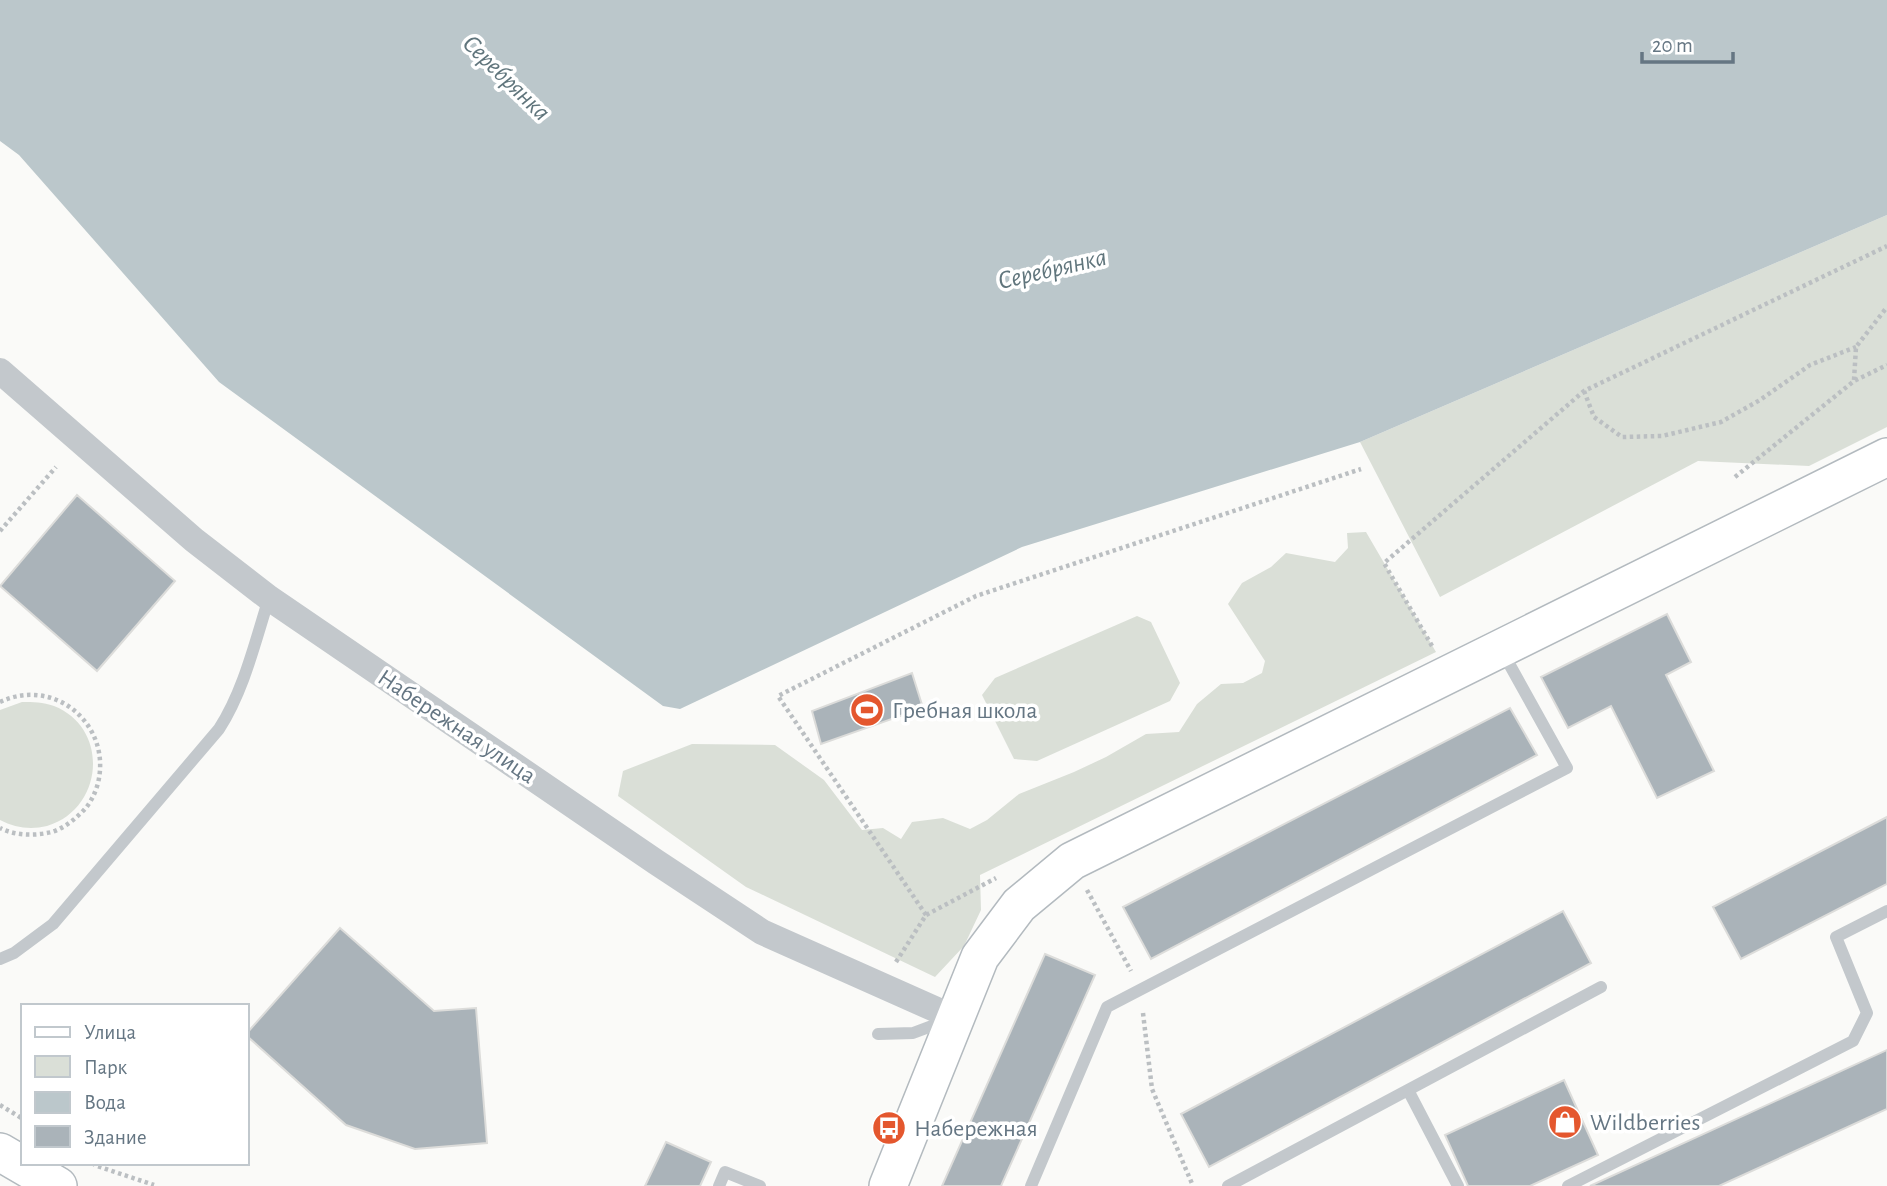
<svg xmlns="http://www.w3.org/2000/svg" width="1887" height="1186" viewBox="0 0 1887 1186" font-family="'Alegreya Sans',sans-serif">
<rect width="100%" height="100%" fill="#fafaf8"/>
<path fill="#dadfd7" d="M1887 215V427L1809 466 1698 461 1440 597 1360 442Z
M1366 532 1436 652 980 875 981 910 964 946 935 977 746 887 618 796 623 771 692 744 775 745 824 780 862 830 883 828 901 839 912 822 943 818 970 829 987 820 1019 794 1074 772 1106 757 1146 734 1179 732 1197 704 1221 684 1243 683 1262 673 1265 661 1228 604 1242 583 1271 567 1286 553 1335 562 1348 548 1347 533Z
M1137 616 1151 622 1180 683 1170 701 1037 761 1014 759 982 695 995 678Z
M22 702C33 702 43 702 54 706 110 728 104 809 47 826 31 830 15 828 0 820V710Z"/>
<path fill="#bbc7cb" d="M0 0H1887V215L1360 442 1022 547 680 709 663 706 219 382 19 155 0 141Z"/>
<path fill="#aab3b9" stroke="#dcdcda" stroke-width="2" d="M77 495 175 581 97 671 0 586Z
M1667 614 1691 662 1666 675 1714 771 1657 798 1611 706 1568 728 1541 677Z
M912 673 923 708 821 744 812 711Z
M1510 708 1537 755 1151 959 1123 907Z
M1887 817V884L1741 959 1713 907Z
M1563 911 1591 963 1209 1167 1181 1114Z
M340 928 434 1011 476 1008 487 1143 415 1149 346 1125 247 1036V1033Z
M1045 954 1095 975 1001 1186H942Z
M1887 1050V1109L1719 1186H1590Z
M1564 1080 1598 1155 1530 1186H1468L1445 1135Z
M666 1142 711 1162 700 1186H645Z"/>
<g fill="none" stroke-linecap="round" stroke-linejoin="round">
<g stroke="#b3babf" stroke-width="40">
<path id="secondary" d="M0 1152 58 1186
M888 1186 980 957 1019 905 1072 861 1887 457"/>
</g>
<path stroke="#bbbfc2" stroke-width="4.5" stroke-dasharray="3.5 3.5" stroke-linecap="butt" d="M1854 380 1856 347 1887 307
M1584 391 1594 417 1622 437 1662 436 1721 422 1760 400 1810 365 1856 347
M1735 477 1854 381 1887 365
M0 531 56 467
M1432 646 1384 563 1584 391 1887 246
M0 702C55 676 112 725 98 783 95 794 90 804 83 811 74 820 64 828 52 832 35 836 16 836 0 828
M1087 890 1131 971
M926 915 778 696 976 596 1361 469
M896 962 926 915 996 878
M1143 1013 1152 1089 1193 1186
M0 1105 23 1119
M92 1163 97 1166 154 1185"/>
<path stroke="#c3c8cc" stroke-width="12" d="M0 959 14 953 53 924 219 729C244 690 255 642 269 598
M878 1034 913 1033 948 1020
M1408 1090 1458 1186
M719 1186 725 1172 760 1186
M1031 1186 1107 1007 1567 768 1502 651
M1228 1186 1601 987
M1568 1186 1853 1041 1867 1013 1836 937 1887 911"/>
<path stroke="#c3c8cc" stroke-width="26" d="M0 371 194 540 269 598 656 862 762 932 955 1018"/>
<use href="#secondary" stroke="#fff" stroke-width="37"/>
</g>
<defs>
<g id="stadium-disc" transform="scale(1.75)"><circle r="9.5" fill="#e4572e" stroke="#fff"/><path d="M0-5a6.5 5 0 1 0 0 10a6.5 5 0 1 0 0-10ZM-3.5-1.8h7v3.6h-7Z" fill="#fff"/></g>
<g id="shop-disc" transform="scale(1.75)"><circle r="9.5" fill="#e4572e" stroke="#fff"/><path d="M-5-2.5h2.3a2.7 3.5 0 0 1 5.4 0H5L5.5 6h-11ZM-1.5-2.5h3a1.5 2.3 0 0 0-3 0Z" fill="#fff"/></g>
<g id="bus-disc" transform="scale(1.75)"><circle r="9.5" fill="#e4572e" stroke="#fff"/><path d="M-5-6H5V4H4V6H2V4H-2V6H-4V4H-5ZM-3.5-4V0h7V-4ZM-3.5 1.2v1.5H-2V1.2ZM2 1.2v1.5H3.5V1.2Z" fill="#fff"/></g>
</defs>
<g fill-rule="evenodd">
<use href="#stadium-disc" x="867" y="710"/>
<use href="#shop-disc" x="1565" y="1122"/>
<use href="#bus-disc" x="889" y="1128"/>
</g>
<g text-anchor="middle" stroke-width="7" stroke-linejoin="round" paint-order="stroke">
<g font-size="24" fill="#657683" stroke="#fff" text-anchor="start">
<text x="892" y="718">Гребная школа</text>
<text x="1590" y="1130">Wildberries</text>
<text x="914" y="1136">Набережная</text>
</g>
<g font-size="24" fill="#657683" stroke="#fff">
<text transform="translate(457 726) rotate(34)" y="8">Набережная улица</text>
</g>
<g font-size="26" font-style="italic" fill="#60757c" stroke="#fff">
<text transform="translate(507 77) rotate(44)" y="9">Серебрянка</text>
<text transform="translate(1052 268) rotate(-13)" y="9">Серебрянка</text>
</g>
</g>
<rect x="21" y="1004" width="228" height="161" fill="#ffffff" stroke="#c1c8cd" stroke-width="2"/>
<rect x="35" y="1027" width="35" height="10" fill="#ffffff" stroke="#c1c8cd" stroke-width="2"/>
<text x="84" y="1039" font-size="21" fill="#657683">Улица</text>
<rect x="35" y="1056" width="35" height="21" fill="#dadfd7" stroke="#c1c8cd" stroke-width="2"/>
<text x="84" y="1074" font-size="21" fill="#657683">Парк</text>
<rect x="35" y="1092" width="35" height="21" fill="#bbc7cb" stroke="#c1c8cd" stroke-width="2"/>
<text x="84" y="1109" font-size="21" fill="#657683">Вода</text>
<rect x="35" y="1126" width="35" height="21" fill="#aab3b9" stroke="#c1c8cd" stroke-width="2"/>
<text x="84" y="1144" font-size="21" fill="#657683">Здание</text>
<path d="M1642 52v10h91v-10" fill="none" stroke="#657683" stroke-width="3.5"/>
<text x="1652" y="52" font-size="21" fill="#657683" stroke="#ffffff" stroke-width="5" paint-order="stroke">20 m</text>
</svg>
